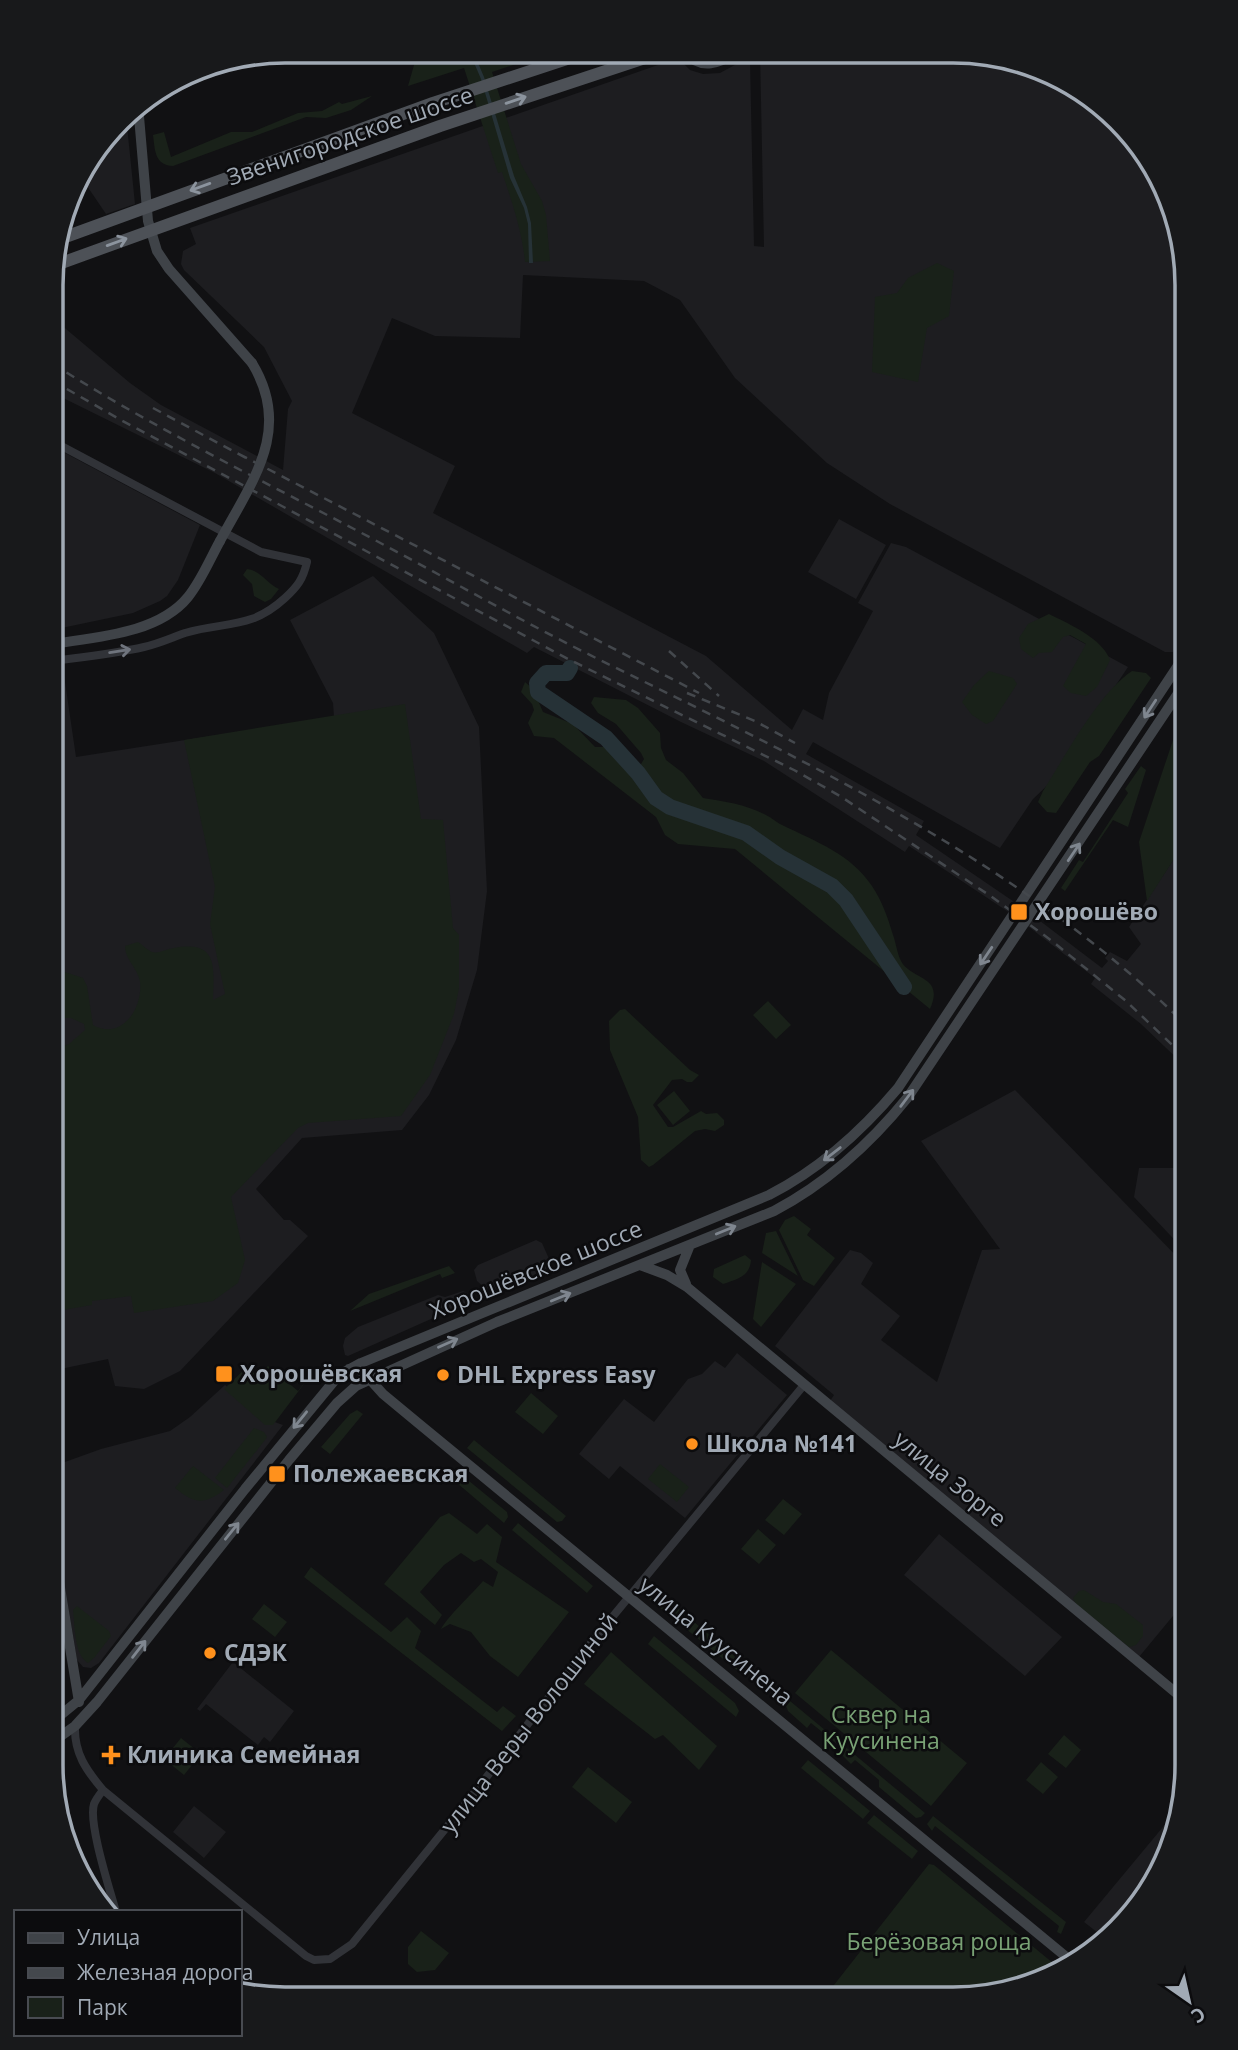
<svg xmlns="http://www.w3.org/2000/svg" width="1238" height="2050" viewBox="0 0 1238 2050" font-family="'Open Sans',sans-serif">
<rect width="100%" height="100%" fill="#111113"/>
<path fill="#1d1d20" d="M760 52 984 53 1096 99 1170 196 1187 285V624L1173 652H1165L890 504 827 463 735 378 680 300 644 281 523 275 520 338 435 336 392 318 352 413 455 466 433 513 706 656 792 730 803 709 823 720 829 693 873 611 858 603 891 543 906 547 1128 667 1052 781 1033 799 1000 848 813 742 806 754 924 821 916 835 1023 908 1102 968 1108 961 1105 958 1110 952 1127 961 1141 944 1129 927 1187 839V1068L1141 1024 1091 984 1095 978 1016 917 909 846 905 852 764 761 681 722 534 647 527 653 215 473 53 393V318L130 383 161 405 283 470 288 409 292 401 264 347 184 270 181 264 183 251 196 244 190 228 678 58 690 70 703 74 720 73 744 60 750 61 754 246 764 247Z
M126 116 135 204 106 214 85 183 82 172Z
M52 446 200 525 178 580 167 596 160 601 133 613 52 630Z
M839 519 886 545 856 599 808 572Z
M373 576 434 633 479 727 487 891 477 970 456 1040 429 1095 402 1130 302 1138 256 1189 284 1220H290L308 1236 180 1371 144 1389 115 1386 108 1359 51 1371 52 677 64 675 76 757 334 717 333 703 290 620Z
M1015 1090 1187 1267V1599L1139 1657 830 1401 834 1395 775 1346 850 1250 861 1253 873 1263 861 1284 900 1316 881 1340 937 1382 982 1250 1000 1249 921 1141Z
M1139 1168H1187V1253L1134 1197Z
M536 1240 542 1243 550 1261 549 1267 544 1272 500 1291 485 1288 477 1281 474 1270 478 1265Z
M463 1291 471 1295 469 1302 348 1356 345 1355 343 1346 345 1338 358 1327 438 1295 445 1297Z
M737 1353 787 1395 685 1518 620 1466 609 1479 579 1454 624 1399 654 1422 688 1379 702 1374 715 1361 725 1368Z
M225 1385 261 1417 283 1425 99 1663 91 1668 83 1667 77 1660 60 1557 51 1492V1467L101 1449 170 1431 190 1417Z
M939 1534 1062 1637 1025 1676 904 1575Z
M233 1662 294 1711 270 1742 264 1737 258 1745 206 1704 200 1711 197 1709Z
M1182 1804 1175 1840 1139 1907 1102 1936 1084 1922Z
M194 1806 226 1832 204 1858 173 1832Z"/>
<path fill="#192119" d="M418 51H489L491 56 506 51H530L523 54 525 61 492 72 521 164 542 201 546 215 550 261 525 262C522 231 512 202 502 172L498 173 464 68 408 86Z
M372 96 351 110 326 118 306 117 173 166C154 165 155 149 153 135L164 132 171 157 231 132H252L298 113 322 111 339 102 342 104Z
M937 263 954 271 949 316 927 328 918 382 872 372 875 297 897 293 908 278Z
M247 569C262 571 266 583 279 589L271 599 265 602 254 596 252 584 243 575Z
M1049 614C1069 624 1102 638 1110 660L1097 687 1086 696 1071 693 1063 686 1086 644 1070 635 1063 637 1052 652 1039 653 1033 658 1021 649 1019 638 1028 624Z
M989 671 1013 678 1017 684 993 721 986 724 972 715 962 702 974 685Z
M1132 671 1146 673 1151 678 1099 756 1090 762 1056 813 1047 812 1038 802 1043 791C1066 755 1098 694 1132 671Z
M525 682 533 689 543 712 573 724 595 747H608L624 768 630 771 641 764 644 759 641 753 616 724 598 713 591 703 594 697 626 700 638 708 660 733 661 748 666 760 683 773 703 798C724 801 747 805 766 815 772 818 777 823 784 826 815 841 852 855 872 886 882 901 888 918 893 935 896 943 897 953 901 961 912 981 945 975 930 1009L735 849 678 844 665 835 656 817 554 738 534 736 528 723 534 710 532 704 521 692Z
M405 704 421 819 443 820 453 928 459 935V988L454 1014 430 1075 401 1116 308 1123 298 1128 231 1197 245 1260 238 1283 213 1301 134 1313 131 1296 92 1301V1305L51 1312 52 1050 69 1044 85 1030 84 1024 71 1018H52V978L65 972 83 978 87 986 93 1025C122 1041 143 1008 140 982 138 968 125 960 125 946L138 942C143 945 147 950 152 952 158 954 167 949 174 948 218 940 214 966 213 1000L225 994 210 924 215 887 184 740Z
M1187 707V839L1147 901 1139 842 1180 719Z
M1141 766 1146 770 1128 827 1113 820 1065 891 1061 888 1079 860 1083 862 1128 793 1125 789Z
M768 1001 791 1025 776 1039 753 1015Z
M625 1009 690 1070 699 1075 692 1082H687L682 1079 672 1080 653 1105 668 1127H673L701 1111 706 1114 717 1113 724 1120V1125L715 1131 705 1129 695 1131 653 1165 649 1167 641 1160 638 1117 610 1050 609 1021 620 1010Z
M674 1091 690 1111 673 1125 657 1105Z
M794 1216 811 1229 807 1235 835 1258 814 1286 803 1280 779 1230 785 1220Z
M776 1231 798 1276 762 1253 766 1233Z
M745 1255 751 1260C750 1276 738 1279 723 1284L713 1277 714 1269Z
M762 1262 796 1284 761 1327 753 1319Z
M449 1266 455 1273 442 1278 440 1274 350 1311 369 1294Z
M268 1366 298 1391 313 1372 273 1425H265L224 1389 247 1367 257 1376Z
M531 1393 558 1416 543 1434 515 1412Z
M357 1410 363 1414 330 1454 321 1447 350 1414Z
M254 1428 264 1432 267 1437 265 1440 227 1488 215 1478Z
M474 1440 566 1516 562 1521 557 1522 467 1448Z
M660 1464 689 1487 677 1502 648 1479Z
M193 1466 224 1490C203 1506 194 1503 175 1488Z
M463 1476 507 1512 508 1517 504 1523 457 1483Z
M783 1499 802 1514 784 1535 765 1520Z
M449 1513 477 1534 487 1524 502 1537 496 1562 569 1612 518 1677 490 1656 471 1632 450 1624 441 1629C449 1615 471 1595 483 1581L493 1587 498 1572 481 1559 474 1562 461 1553 444 1565 420 1592 442 1615 435 1625 384 1584 440 1517Z
M518 1523 593 1586 587 1593 512 1530Z
M758 1529 776 1545 759 1564 741 1549Z
M311 1567 391 1632 407 1617 421 1631 415 1648 497 1712 503 1706 516 1716 502 1731 304 1577Z
M656 1590 763 1680 760 1683 746 1672 743 1675 649 1599Z
M1084 1590 1103 1602 1116 1604 1143 1625V1636L1136 1645 1129 1647 1076 1604 1073 1598 1079 1591Z
M264 1604 287 1622 275 1637 252 1619Z
M77 1606 109 1631 111 1636 94 1658 88 1663C74 1655 75 1625 73 1610Z
M654 1636 735 1703 739 1711 736 1717 648 1644Z
M831 1650 967 1763 931 1806 795 1693Z
M611 1652 717 1746 699 1770 663 1735 655 1739 584 1684Z
M790 1701 925 1813 921 1817 916 1818 879 1787V1780L855 1760 851 1764 840 1753 842 1748 811 1723 807 1728 788 1711 786 1706Z
M1064 1735 1081 1750 1066 1768 1048 1754Z
M181 1738 201 1754 184 1775 164 1759Z
M808 1760 870 1811 863 1819 801 1768Z
M1041 1762 1058 1777 1043 1794 1026 1780Z
M588 1767 632 1802 616 1823 572 1787Z
M874 1815 918 1851 912 1859 867 1823Z
M933 1816 1066 1922 1061 1934 1057 1932 1059 1926 935 1826 932 1831 927 1824Z
M929 1864 934 1865 1059 1968 1042 1982 953 1999H823Z
M421 1931 449 1953 435 1970 417 1972 408 1964V1947Z"/>
<path fill="#263237" d="M469 51H473L484 77 514 176 527 207 531 223 533 263H529L528 224 524 208 510 178 481 79Z"/>
<g fill="none" stroke-linecap="round" stroke-linejoin="round">
<path stroke="#263237" stroke-width="16" d="M570 668 567 673H546L537 683 538 692 606 738 638 773 656 798 670 807 746 833 780 857 832 886 846 900 904 987"/>
<path stroke="#313338" stroke-width="8" d="M52 661C83 657 114 654 144 647 158 644 171 638 185 633 226 621 250 630 285 598 298 586 303 579 307 562L261 552 52 441
M75 1726C74 1753 86 1770 103 1790L306 1956 314 1960 330 1959 352 1944 467 1802 595 1638 804 1385
M103 1790C100 1794 96 1799 94 1804 88 1823 110 1890 116 1912"/>
<path stroke="#3f4348" stroke-width="10" d="M685 52C702 72 720 62 739 52
M700 52 712 55 730 52
M138 105 148 221 157 251 169 269 252 363
M52 644C96 637 158 634 188 597 201 581 210 559 220 541
M640 1265 667 1275 687 1287 1187 1702
M686 1284 680 1270 690 1245
M349 1369 357 1368 365 1374 383 1394 418 1423 1070 1960
M51 1533 79 1702
M51 1723 79 1700 245 1489 339 1375 361 1363 769 1195C820 1169 861 1132 898 1088L1187 652
M51 1743 75 1726 97 1702 289 1460 337 1403 356 1386 497 1322 774 1211C827 1183 871 1143 908 1097L1187 680"/>
<path stroke="#44484d" stroke-width="2.5" stroke-dasharray="9 7" stroke-linecap="butt" d="M53 364C149 425 253 476 354 529 436 572 517 619 600 660 807 762 1021 862 1187 1026
M53 381 119 419 570 660 794 770 840 796 992 897 1052 941 1126 1001 1187 1059
M153 408 246 458
M239 454 699 693
M669 651 719 696
M687 693 755 721 795 743"/>
<path stroke="#3f4348" stroke-width="10" d="M220 541C252 481 293 430 252 363"/>
<path stroke="#4d5157" stroke-width="12" d="M57 240 433 103 588 52
M53 266 440 126 663 52"/>
</g>
<defs><path id="oneway-shaft" d="M-6 0H5M1.5-3L5.5 0L1.5 3" fill="none" stroke-width="1.6" stroke-linecap="round" stroke-linejoin="round" transform="scale(1.75)"/></defs>
<g stroke="#8c949e">
<use href="#oneway-shaft" transform="translate(516 100) rotate(-19)"/>
<use href="#oneway-shaft" transform="translate(200 187) rotate(160)"/>
<use href="#oneway-shaft" transform="translate(117 242) rotate(-20)"/>
</g>
<use stroke="#6f747d" href="#oneway-shaft" transform="translate(120 651) rotate(-9)"/>
<g stroke="#7f868f">
<use href="#oneway-shaft" transform="translate(1150 709) rotate(123)"/>
<use href="#oneway-shaft" transform="translate(1074 852) rotate(-56)"/>
<use href="#oneway-shaft" transform="translate(986 956) rotate(124)"/>
<use href="#oneway-shaft" transform="translate(907 1098) rotate(-53)"/>
<use href="#oneway-shaft" transform="translate(832 1154) rotate(142)"/>
<use href="#oneway-shaft" transform="translate(726 1230) rotate(-22)"/>
<use href="#oneway-shaft" transform="translate(561 1297) rotate(-22)"/>
<use href="#oneway-shaft" transform="translate(448 1343) rotate(-24)"/>
<use href="#oneway-shaft" transform="translate(300 1420) rotate(129)"/>
<use href="#oneway-shaft" transform="translate(232 1531) rotate(-51)"/>
<use href="#oneway-shaft" transform="translate(139 1649) rotate(-52)"/>
</g>
<g fill="#ff911c" stroke="#0c0c0e" stroke-width="2.5">
<rect x="1010" y="903" width="18" height="18" rx="3.5"/>
<rect x="215" y="1365" width="18" height="18" rx="3.5"/>
<circle cx="443" cy="1375" r="7"/>
<circle cx="692" cy="1444" r="7"/>
<rect x="268" y="1465" width="18" height="18" rx="3.5"/>
<circle cx="210" cy="1653" r="7"/>
<path d="M107.5 1744.5h7v7h7v7h-7v7h-7v-7h-7v-7h7z"/>
</g>
<g text-anchor="middle" stroke-width="5" stroke-linejoin="round" paint-order="stroke">
<g font-size="23" fill="#a1aab5" stroke="#0c0c0e">
<text transform="translate(350 136) rotate(-19)" y="8">Звенигородское шоссе</text>
<text transform="translate(536 1270) rotate(-22)" y="8">Хорошёвское шоссе</text>
<text transform="translate(950 1479) rotate(39)" y="8">улица Зорге</text>
<text transform="translate(716 1641) rotate(39)" y="8">улица Куусинена</text>
<text transform="translate(529 1723) rotate(-52)" y="8">улица Веры Волошиной</text>
</g>
<g font-size="23" font-weight="bold" fill="#a1aab5" stroke="#0c0c0e" text-anchor="start">
<text x="1035" y="920">Хорошёво</text>
<text x="240" y="1382">Хорошёвская</text>
<text x="457" y="1383">DHL Express Easy</text>
<text x="706" y="1452">Школа №141</text>
<text x="293" y="1482">Полежаевская</text>
<text x="224" y="1661">СДЭК</text>
<text x="127" y="1763">Клиника Семейная</text>
</g>
<g font-size="23" fill="#79a275" stroke="#0c0c0e">
<text x="881" y="1723">Сквер на<tspan x="881" dy="26">Куусинена</tspan></text>
<text x="939" y="1950">Берёзовая роща</text>
</g>
</g>
<path d="M0 0H1238V2050H0ZM285 63H953A222 222 0 0 1 1175 285V1765A222 222 0 0 1 953 1987H285A222 222 0 0 1 63 1765V285A222 222 0 0 1 285 63Z" fill="#18191b" fill-rule="evenodd"/>
<path fill="none" stroke="#a1aab5" stroke-width="3.5" d="M285 63H953A222 222 0 0 1 1175 285V1765A222 222 0 0 1 953 1987H285A222 222 0 0 1 63 1765V285A222 222 0 0 1 285 63Z"/>
<rect x="14" y="1910" width="228" height="126" fill="#0c0c0e" stroke="#484b51" stroke-width="2"/>
<rect x="28" y="1933" width="35" height="10" fill="#3f4348" stroke="#484b51" stroke-width="2"/>
<text x="77" y="1945" font-size="21" fill="#a1aab5">Улица</text>
<rect x="28" y="1968" width="35" height="10" fill="#44484d" stroke="#484b51" stroke-width="2"/>
<text x="77" y="1980" font-size="21" fill="#a1aab5">Железная дорога</text>
<rect x="28" y="1997" width="35" height="21" fill="#192119" stroke="#484b51" stroke-width="2"/>
<text x="77" y="2015" font-size="21" fill="#a1aab5">Парк</text>
<g transform="translate(1189 2001) rotate(146)" stroke="#0c0c0e" stroke-width="5" paint-order="stroke">
<path d="M0-5L12 26L0 18L-12 26Z" fill="#a1aab5"/>
<text y="-10" font-size="19" font-weight="bold" text-anchor="middle" fill="#a1aab5">С</text>
</g>
</svg>
